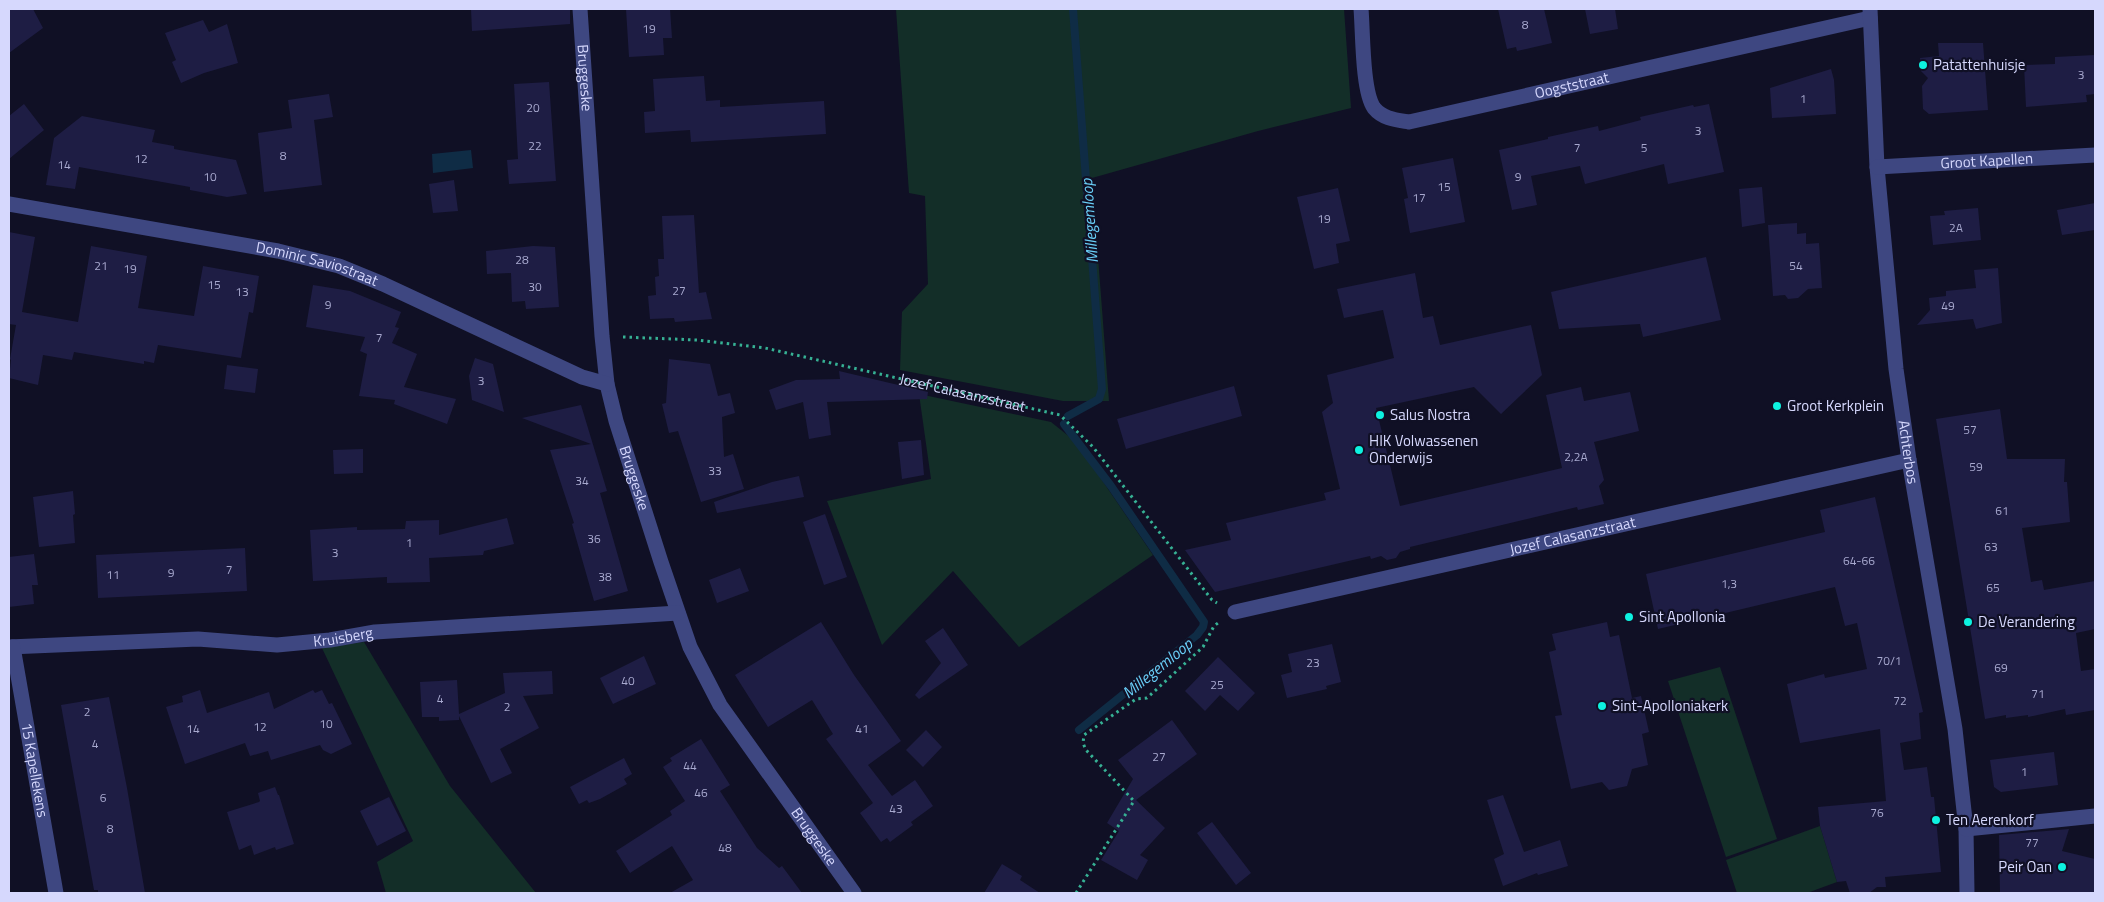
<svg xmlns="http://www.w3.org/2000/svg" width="2104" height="902" viewBox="0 0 2104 902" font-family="'Titillium Web',sans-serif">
<rect width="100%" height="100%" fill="#101025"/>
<path fill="#132e28" d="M896 9H1344L1351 108 1258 131 1092 178 1109 401H1063L900 370 902 312 928 284 925 196 909 193Z
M919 394 1051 422 1076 442 1153 555 1019 647 953 571 882 645 827 501 931 479Z
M364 642 450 786 536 893H386L377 862 413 841 322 648Z
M1720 667 1777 839 1726 857 1668 681Z
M1820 826 1837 882 1807 893H1737L1726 860Z"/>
<path fill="#0f2c45" d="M471 150 473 168 433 173 432 154Z"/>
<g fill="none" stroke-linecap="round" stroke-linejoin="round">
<path stroke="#0f2c45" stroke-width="8" d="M1068 416 1099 399 1102 389 1073 9
M1064 424 1111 486 1204 622 1203 627 1197 635 1079 730"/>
</g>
<path fill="#1e1d44" d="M9 9H33L43 28 9 53Z
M471 9H570V24L472 31Z
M626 9H670L672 38H663L664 55 629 57Z
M1498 9H1544L1552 43 1517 51 1516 47 1507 49Z
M1585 9H1615L1618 29 1590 34Z
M203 20 209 32 227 24 238 63 204 73 181 83 172 62 176 60 165 33Z
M1938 43H1983L1988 110 1929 114 1923 109 1922 86 1928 78 1921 71 1920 58 1939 56Z
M2095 55V94L2086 95 2087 102 2026 107 2024 65 2055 64V57Z
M1831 69 1834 80 1836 114 1772 118 1770 88Z
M704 76 706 101 720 100V107L824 101 826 134 691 142 690 130 645 133 644 112 655 111 653 79Z
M549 82 556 181 509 184 507 160 518 159 514 84Z
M329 94 333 117 314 120 322 185 264 192 258 133 292 128 288 100Z
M24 104 44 130 9 159V116Z
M1709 104 1724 172 1668 184 1664 164 1585 184 1580 166 1531 176 1537 205 1512 210 1499 150 1548 139V137L1598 126 1599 131 1641 120 1640 117 1693 105 1694 107Z
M82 116 155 130 152 142 174 146V149L236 160 247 194 227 197 190 190V187L79 167 75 189 46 185 54 138Z
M1453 158 1465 222 1410 233 1404 199 1408 198 1402 168Z
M454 180 458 211 433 213 429 184Z
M1762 187 1765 223 1742 227 1739 189Z
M1338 188 1350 241 1336 244 1339 263 1314 269 1297 197Z
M2095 203V230L2062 235 2057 210Z
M1978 208 1981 240 1933 245 1930 216 1945 215 1944 211Z
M694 215 699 293 706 292 712 319 675 322 674 318 650 319 648 296 656 295 655 277 659 276 658 259H664L662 216Z
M1797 223V234L1806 233V244L1819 243 1822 288 1808 289 1798 298 1788 299 1785 295 1773 296 1768 225Z
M9 232 35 237 22 312 78 322 91 246 147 256 138 308 194 316 203 266 259 276 253 313 249 312 241 358 158 345 154 363 144 361V364L74 352 72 360 43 355 38 385 9 378 11 360 10 359 16 325 9 324Z
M533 246 555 247 559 307 526 309 525 301 512 302 511 273 487 274 486 251Z
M1706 257 1721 320 1643 337 1640 324 1559 329 1551 292Z
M1998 268 2002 323 1976 329 1973 319 1917 325 1930 310 1929 298 1946 296V291L1976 288 1974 270Z
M1415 273 1423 318 1433 316 1440 345 1531 325 1542 375 1501 414 1474 387 1376 408 1400 506 1562 468 1546 395 1581 387 1584 401 1630 392 1639 431 1594 442 1604 480 1599 486 1604 504 1578 510 1577 507 1410 547V549L1400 552 1396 558 1387 560 1381 556 1371 559 1370 556 1215 592 1185 550 1231 540 1226 523 1326 500 1324 493 1340 489 1322 412 1333 403 1327 375 1394 358 1383 310 1344 318 1337 289Z
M313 285 350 291 401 312 395 327 399 328 392 343 417 354 404 387 456 399 447 424 394 404 395 400 359 396 367 354 360 351 365 337 306 327Z
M475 358 493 364 504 412 472 400 469 376Z
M669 359 710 364 718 396 730 393 735 413 722 417 724 457 733 454 744 489 701 502 678 431 669 433 662 404 666 403Z
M227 365 258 369 255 393 224 389Z
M839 371 928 392 927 399 827 402 831 435 809 439 803 402 776 410 769 390 796 380 840 379Z
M1234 386 1242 416 1126 449 1117 419Z
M581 405 607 491 600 493 628 591 594 601 572 524 574 523 550 450 591 444 522 418Z
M2000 409 2007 459H2065L2064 482H2067L2070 522 2022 528 2031 582 2042 580 2044 590 2095 581V629L2076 633 2081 671 2095 669V710L2066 715 2065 709 2028 717V715L2006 718V715L1985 719 1936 419Z
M921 440 924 475 902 479 898 442Z
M363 449V473L334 474 333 450Z
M799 476 804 497 717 513 714 502 772 482Z
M73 491 75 514 73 515 75 543 39 547 33 497Z
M1875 497 1923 712 1919 713 1921 739 1900 743 1904 770 1927 767 1931 797H1934L1941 872 1885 877 1886 887H1877L1869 893H1850L1846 881 1837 882 1820 826 1818 807 1886 801 1880 729 1800 743 1787 684 1824 674 1825 678 1867 669 1857 623 1845 626 1835 587 1658 629 1646 574 1825 532 1820 510Z
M825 514 847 577 824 585 803 522Z
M507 518 514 544 484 551 483 555 429 558 430 582 387 583V577L313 581 310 530 357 527V530L405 529 406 521 439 520V535Z
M245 548 247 591 98 598 96 555Z
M34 554 38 585H32L34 604 9 607V557Z
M740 568 749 591 717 603 709 580Z
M821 622 854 675 901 741 868 765 892 796 915 780 933 806 911 822 913 825 890 842 887 838 881 842 860 813 873 803 826 739 833 734 812 700 768 727 735 675Z
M1607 622 1610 637 1619 635 1632 698 1641 696 1649 732 1642 734 1648 765 1632 769 1627 786 1609 790 1602 782 1571 789 1555 716 1562 715 1549 652 1556 650 1552 634Z
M943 628 968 665 919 699 915 695 941 663 925 641Z
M1332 644 1341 682 1326 686 1327 689 1287 698 1281 675 1292 672 1288 654Z
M644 656 656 684 613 704 600 678Z
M1218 657 1255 693 1238 711 1220 695 1205 711 1185 691Z
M552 671 553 694 523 696 539 728 500 749 512 773 491 783 459 716V720L439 721V717H422L420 682 457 680 459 714 505 693 503 673Z
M200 690 207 713 269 692 274 709 313 690 315 693 322 690 329 704 332 703 352 744 331 754 323 750 320 745 271 760 268 751 250 756 245 743 185 764 166 707 183 702 182 696Z
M109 697 127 788 145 893H98V890H94L61 705Z
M1172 720 1197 754 1136 800 1165 828 1140 855 1148 860 1137 880 1101 860 1119 831 1107 823 1133 779 1118 760Z
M926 730 942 747 923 767 906 750Z
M701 739 730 785 720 791 757 848 779 868 782 866 802 893H670L693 880 672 846 630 873 616 851 672 815 670 811 685 801 663 767 672 761 670 758Z
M2054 752 2058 785 2001 792 1994 787 1990 760Z
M624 758 632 774 624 779 627 784 600 799 589 803 587 800 579 804 570 787Z
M275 787 278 795H279L294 844 276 850 275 847 254 855 251 845 239 850 227 812 259 802 260 801 258 793Z
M1503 795 1524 852 1560 840 1568 866 1538 875 1537 873 1503 886 1494 859 1504 854 1487 800Z
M389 797 406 831 377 846 360 811Z
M1212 822 1251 873 1236 885 1197 833Z
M2069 829 2062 851 2095 859V893H2000L1999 835Z
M1002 864 1022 876 1020 880 1040 893H984Z"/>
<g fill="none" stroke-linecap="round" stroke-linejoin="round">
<g stroke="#36b194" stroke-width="3" stroke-dasharray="2.5 4" stroke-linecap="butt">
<path id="s1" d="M623 337 697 340 765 348 1060 415 1093 447 1212 600 1217 603"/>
<path d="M1076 893 1134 801 1086 750 1083 743 1084 735 1136 699 1147 698 1203 647 1214 626 1218 623"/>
</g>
<g stroke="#3e4781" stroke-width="15">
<path id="s2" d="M580 9 602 336 607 384 616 421 661 562 690 647 720 705 854 893"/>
<path id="s3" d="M1361 9C1363 31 1362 91 1374 108 1383 119 1397 120 1409 122L1870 18"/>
<path id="s4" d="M1870 9 1877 167 1896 369 1909 460 1955 729 1966 829 1967 893"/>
<path id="s5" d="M1877 167 2095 155"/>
<path id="s6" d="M9 204 278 251 339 266 383 284 582 377 607 384"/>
<path id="s7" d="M1235 612 1909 460"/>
<path id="s8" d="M9 647 198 639 277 645 330 640 375 632 678 613"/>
<path id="s9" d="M13 647 56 893"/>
<path d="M1966 829 2095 816"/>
</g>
</g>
<g fill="#0df2e0" stroke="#101025" stroke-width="2">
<circle cx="1923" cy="65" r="5"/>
<circle cx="1777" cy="406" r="5"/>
<circle cx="1380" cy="415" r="5"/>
<circle cx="1359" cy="450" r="5"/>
<circle cx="1629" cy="617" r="5"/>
<circle cx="1968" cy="622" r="5"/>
<circle cx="1602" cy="706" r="5"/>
<circle cx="1936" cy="820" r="5"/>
<circle cx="2062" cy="867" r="5"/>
</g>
<g text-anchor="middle" stroke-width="4.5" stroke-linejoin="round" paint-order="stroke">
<g font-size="12" fill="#a8a9cf">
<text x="1525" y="29">8</text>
<text x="649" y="33">19</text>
<text x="2081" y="79">3</text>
<text x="1803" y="103">1</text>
<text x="533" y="112">20</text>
<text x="1698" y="135">3</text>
<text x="535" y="150">22</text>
<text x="1577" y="152">7</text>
<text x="1644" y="152">5</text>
<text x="283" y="160">8</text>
<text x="141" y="163">12</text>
<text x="64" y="169">14</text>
<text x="210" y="181">10</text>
<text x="1518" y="181">9</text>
<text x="1444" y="191">15</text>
<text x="1419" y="202">17</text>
<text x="1324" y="223">19</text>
<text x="1956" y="232">2A</text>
<text x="522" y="264">28</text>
<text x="101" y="270">21</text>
<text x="1796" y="270">54</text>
<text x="130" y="273">19</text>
<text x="214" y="289">15</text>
<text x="535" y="291">30</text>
<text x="679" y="295">27</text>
<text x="242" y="296">13</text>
<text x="328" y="309">9</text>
<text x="1948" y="310">49</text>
<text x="379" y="342">7</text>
<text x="481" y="385">3</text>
<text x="1970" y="434">57</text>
<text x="1576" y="461">2,2A</text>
<text x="1976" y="471">59</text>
<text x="715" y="475">33</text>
<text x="582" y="485">34</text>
<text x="2002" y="515">61</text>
<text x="594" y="543">36</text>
<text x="409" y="547">1</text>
<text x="1991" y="551">63</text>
<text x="335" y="557">3</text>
<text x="1859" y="565">64-66</text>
<text x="229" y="574">7</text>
<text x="171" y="577">9</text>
<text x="113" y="579">11</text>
<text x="605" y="581">38</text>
<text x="1729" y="588">1,3</text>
<text x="1993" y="592">65</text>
<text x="1889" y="665">70/1</text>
<text x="1313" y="667">23</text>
<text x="2001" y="672">69</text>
<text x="628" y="685">40</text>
<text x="1217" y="689">25</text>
<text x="2038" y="698">71</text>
<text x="440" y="703">4</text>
<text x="1900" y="705">72</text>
<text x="507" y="711">2</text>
<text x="87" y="716">2</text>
<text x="326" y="728">10</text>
<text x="260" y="731">12</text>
<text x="193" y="733">14</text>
<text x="862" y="733">41</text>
<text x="95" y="748">4</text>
<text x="1159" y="761">27</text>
<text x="690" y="770">44</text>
<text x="2024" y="776">1</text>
<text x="701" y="797">46</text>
<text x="103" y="802">6</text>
<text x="896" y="813">43</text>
<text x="1877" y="817">76</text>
<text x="110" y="833">8</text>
<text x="2032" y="847">77</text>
<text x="725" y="852">48</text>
</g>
<g font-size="15" fill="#d6d8fd" stroke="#101025" text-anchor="start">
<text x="1933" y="70">Patattenhuisje</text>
<text x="1787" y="411">Groot Kerkplein</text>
<text x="1390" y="420">Salus Nostra</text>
<text x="1369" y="446">HIK Volwassenen<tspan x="1369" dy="17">Onderwijs</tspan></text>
<text x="1639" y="622">Sint Apollonia</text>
<text x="1978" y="627">De Verandering</text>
<text x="1612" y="711">Sint-Apolloniakerk</text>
<text x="1946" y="825">Ten Aerenkorf</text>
<text x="2052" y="872" text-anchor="end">Peir Oan</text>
</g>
<g font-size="15" fill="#d6d8fd" stroke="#101025">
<text dy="5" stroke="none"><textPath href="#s2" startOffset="69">Bruggeske</textPath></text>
<text dy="5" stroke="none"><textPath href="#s3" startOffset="306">Oogststraat</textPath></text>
<text dy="5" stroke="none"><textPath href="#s5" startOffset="110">Groot Kapellen</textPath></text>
<text dy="5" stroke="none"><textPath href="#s6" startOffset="314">Dominic Saviostraat</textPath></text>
<text dy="5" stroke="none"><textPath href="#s1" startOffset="345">Jozef Calasanzstraat</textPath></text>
<text dy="5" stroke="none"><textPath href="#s4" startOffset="445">Achterbos</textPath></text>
<text dy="5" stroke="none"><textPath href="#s2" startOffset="474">Bruggeske</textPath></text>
<text dy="5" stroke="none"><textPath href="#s7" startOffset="346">Jozef Calasanzstraat</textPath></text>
<text dy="5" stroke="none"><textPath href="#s8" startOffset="335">Kruisberg</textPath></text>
<text dy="5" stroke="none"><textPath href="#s9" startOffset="125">15 Kapellekens</textPath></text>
<text dy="5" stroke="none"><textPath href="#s2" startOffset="879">Bruggeske</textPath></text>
</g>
<g font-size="16" font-style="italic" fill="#69cef7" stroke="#101025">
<text transform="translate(1089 221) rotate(-94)" y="6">Millegemloop</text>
<text transform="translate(1157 668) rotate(-39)" y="6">Millegemloop</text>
</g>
</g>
<rect width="2104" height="902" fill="none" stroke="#d6d8fd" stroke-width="20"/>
</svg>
